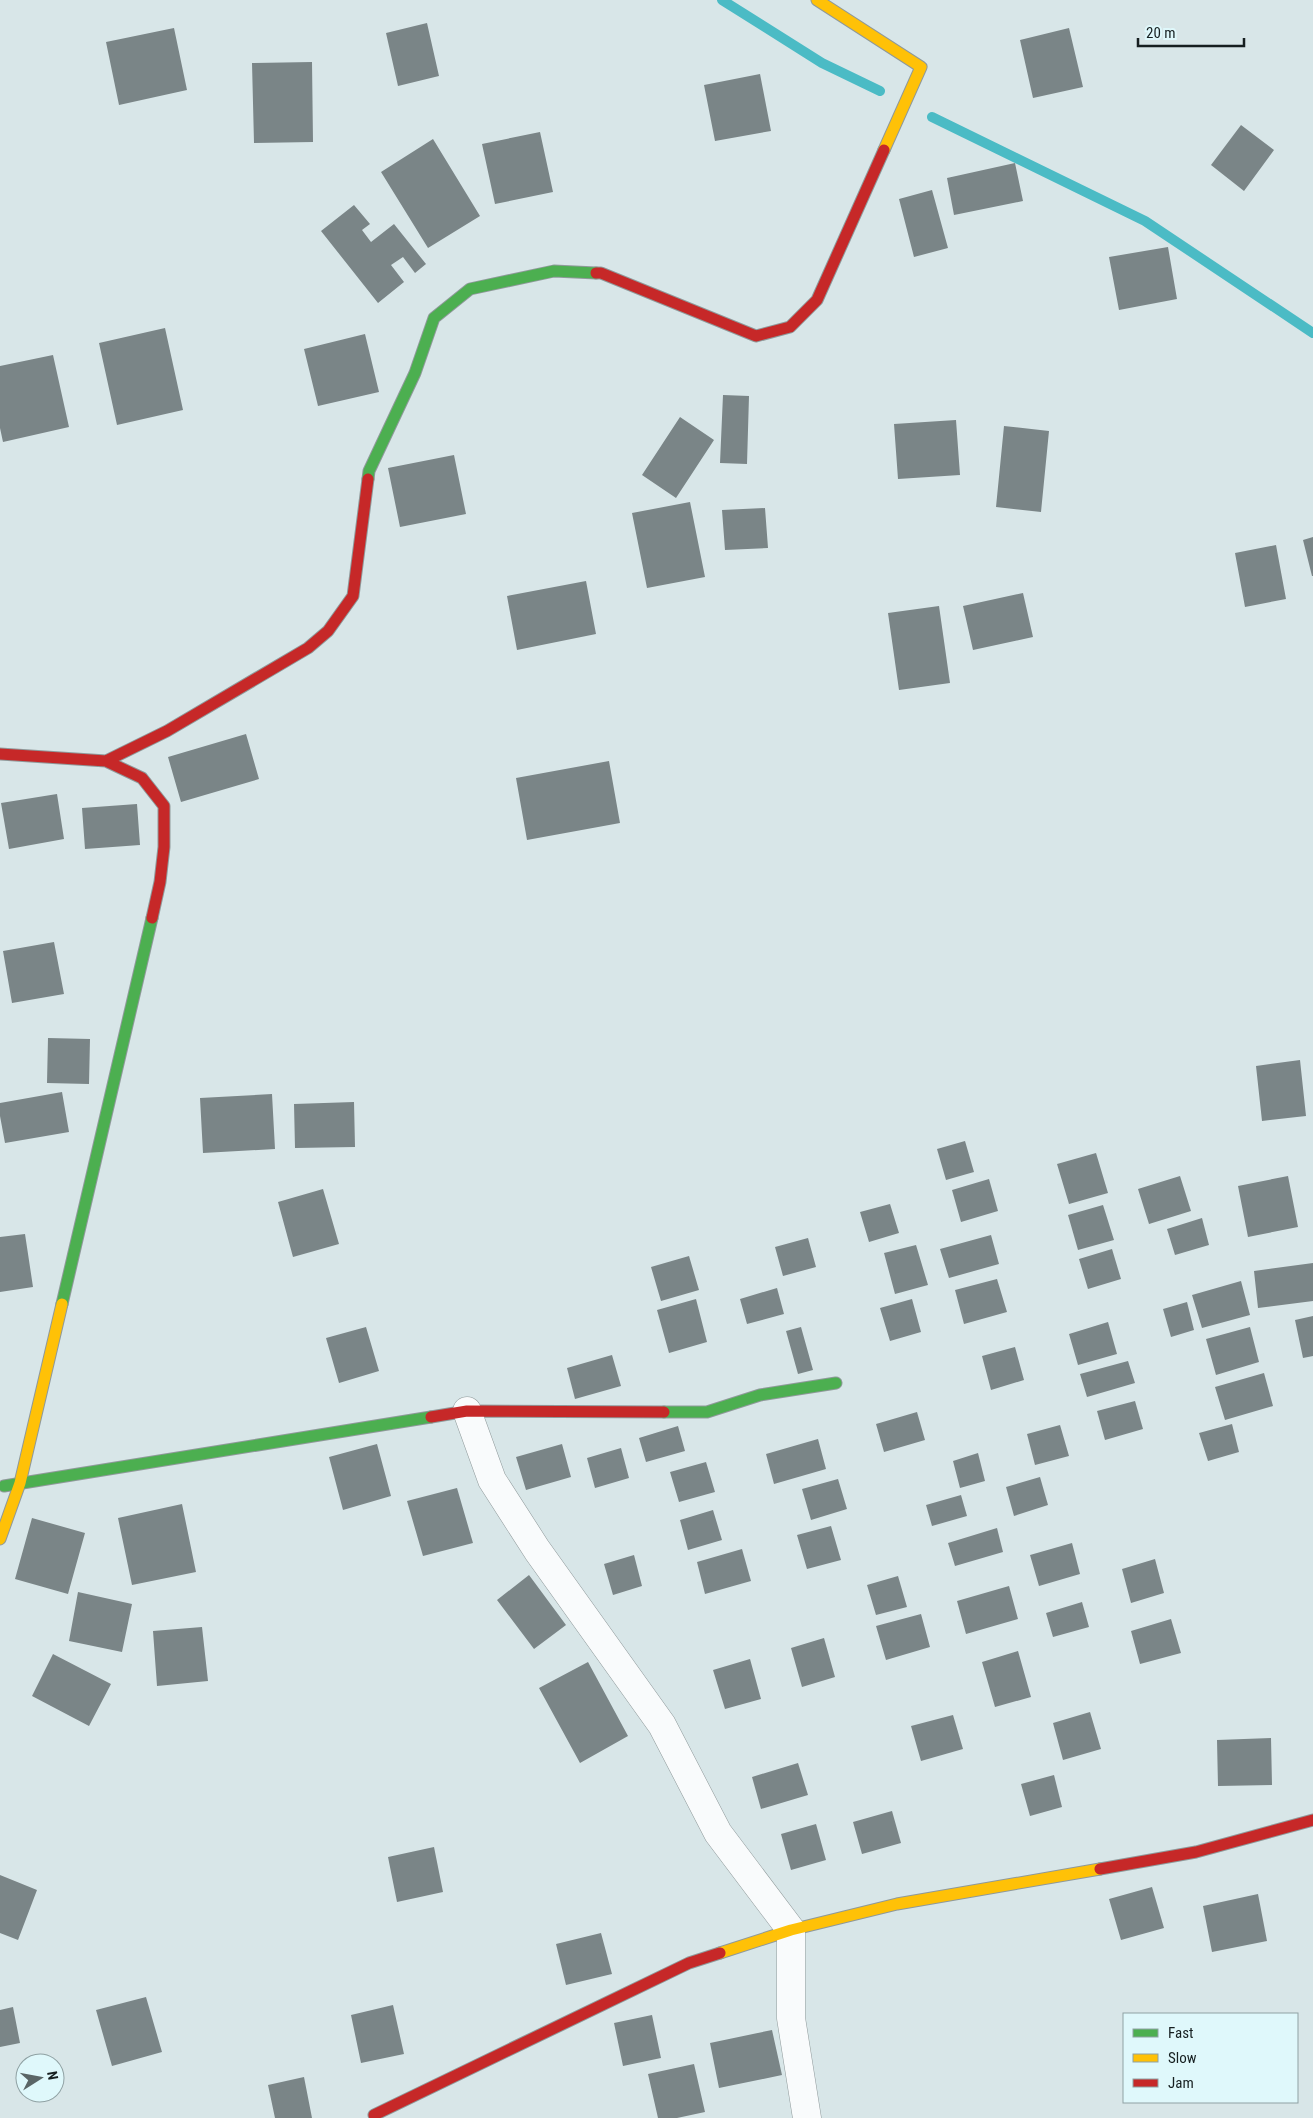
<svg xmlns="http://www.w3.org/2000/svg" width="1313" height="2118" viewBox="0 0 1313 2118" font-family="'Roboto Condensed',sans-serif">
<rect width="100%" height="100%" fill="#d8e6e8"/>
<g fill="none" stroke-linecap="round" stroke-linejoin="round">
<path stroke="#4bbbc5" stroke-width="10" d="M722 0 822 63 880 91
M932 117 1145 221 1313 333"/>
</g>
<path fill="#7a8587" d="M427 23 439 76 398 86 386 33Z
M174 28 187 90 119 105 106 42Z
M1069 28 1083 87 1033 98 1020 40Z
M312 62 313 142 254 143 252 63Z
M760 74 771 131 715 141 704 85Z
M1241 125 1274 150 1244 191 1211 165Z
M540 132 553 192 495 204 482 144Z
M433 139 480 216 428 248 381 172Z
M1015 163 1023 201 954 215 947 178Z
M932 190 948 248 914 257 899 199Z
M354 205 370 224 362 230 371 242 394 224 426 264 415 273 403 257 391 265 404 282 378 303 321 231Z
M1168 247 1177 299 1119 310 1109 257Z
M165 328 183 410 117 425 99 343Z
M365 334 379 392 318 406 304 349Z
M53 355 69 427 3 442 0 428V366Z
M723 395 749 396 747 464 720 463Z
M680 417 714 440 676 498 642 475Z
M956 420 960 475 898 479 894 424Z
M1004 426 1049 431 1041 512 996 507Z
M454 455 466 514 400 527 388 468Z
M690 502 705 577 647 588 632 513Z
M765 508 768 548 725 550 722 510Z
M1313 537V576H1312L1303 540Z
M1276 545 1286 599 1245 607 1235 553Z
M586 581 596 634 517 650 507 596Z
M1023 593 1033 637 973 650 963 606Z
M939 606 950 683 899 690 888 613Z
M246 734 259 779 181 802 168 757Z
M609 761 620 823 527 840 516 778Z
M57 794 64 839 9 849 1 803Z
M137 804 140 845 85 849 82 808Z
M54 942 64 994 12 1003 3 951Z
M48 1038 90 1039 89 1084 47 1083Z
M1300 1060 1306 1116 1262 1121 1256 1066Z
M62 1092 69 1132 5 1143 0 1116V1103Z
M272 1094 275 1149 203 1153 200 1098Z
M354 1102 355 1147 295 1148 294 1104Z
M965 1141 974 1172 946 1180 937 1149Z
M1096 1153 1108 1193 1069 1204 1057 1164Z
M1180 1176 1191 1211 1149 1224 1138 1189Z
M1288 1176 1298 1227 1248 1237 1238 1186Z
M989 1179 998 1211 961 1222 952 1190Z
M323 1189 339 1244 293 1257 278 1202Z
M890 1204 899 1233 869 1242 860 1212Z
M1103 1205 1114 1240 1078 1250 1068 1215Z
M1202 1218 1209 1245 1175 1255 1167 1229Z
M25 1234 33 1287 0 1292V1237Z
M991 1235 999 1264 949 1278 940 1249Z
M808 1238 816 1267 783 1276 775 1247Z
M916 1245 928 1285 895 1294 884 1253Z
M1112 1249 1121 1279 1088 1289 1079 1259Z
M689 1256 699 1290 661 1301 651 1267Z
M1313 1263V1301L1258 1308 1254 1271Z
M997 1279 1007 1312 964 1324 955 1290Z
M1241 1281 1250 1315 1202 1328 1192 1295Z
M777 1288 784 1314 747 1324 740 1299Z
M696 1299 707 1342 669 1353 657 1310Z
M912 1299 921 1332 890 1341 880 1308Z
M1187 1302 1194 1330 1171 1337 1163 1309Z
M1313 1316V1356L1303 1358 1295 1320Z
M1108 1322 1117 1354 1078 1365 1069 1334Z
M366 1327 379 1371 339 1383 326 1338Z
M801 1327 813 1370 798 1374 786 1331Z
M1250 1327 1259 1362 1216 1375 1206 1339Z
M1015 1347 1024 1380 991 1390 982 1356Z
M612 1355 621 1386 575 1399 567 1368Z
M1128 1361 1135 1383 1087 1397 1080 1374Z
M1264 1373 1273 1406 1225 1420 1215 1387Z
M1135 1401 1143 1429 1105 1440 1097 1411Z
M917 1412 925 1440 884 1452 876 1424Z
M1232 1424 1239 1452 1208 1461 1199 1433Z
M1060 1425 1069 1456 1035 1465 1027 1434Z
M678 1426 685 1451 646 1462 639 1438Z
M818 1439 826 1469 774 1484 766 1454Z
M377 1444 391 1496 343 1510 329 1457Z
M562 1444 571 1477 526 1490 516 1457Z
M621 1448 629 1478 595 1488 587 1458Z
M978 1453 985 1481 960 1488 953 1461Z
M706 1462 715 1492 679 1502 670 1472Z
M1040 1477 1048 1505 1014 1516 1006 1487Z
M838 1479 847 1509 811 1520 802 1489Z
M457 1488 473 1543 423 1556 407 1501Z
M961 1495 967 1516 932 1526 926 1505Z
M182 1504 196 1572 132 1585 118 1518Z
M713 1510 722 1540 688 1550 680 1520Z
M32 1518 85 1533 68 1594 15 1579Z
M831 1526 841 1560 807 1569 797 1535Z
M997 1528 1003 1552 955 1566 948 1543Z
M1072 1543 1080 1574 1039 1586 1030 1555Z
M742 1549 751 1581 705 1594 697 1562Z
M634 1555 642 1586 613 1595 604 1564Z
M1155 1559 1164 1593 1131 1603 1122 1569Z
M529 1575 566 1625 534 1649 497 1600Z
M898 1576 907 1607 876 1615 867 1585Z
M1009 1586 1018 1619 966 1634 957 1601Z
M78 1592 132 1604 122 1652 69 1641Z
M1082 1602 1089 1627 1053 1637 1046 1613Z
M921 1614 930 1647 886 1660 876 1626Z
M1171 1619 1181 1653 1140 1664 1131 1631Z
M202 1627 208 1681 157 1686 153 1631Z
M824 1638 835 1677 802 1687 791 1648Z
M1018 1651 1031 1697 995 1707 982 1662Z
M53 1654 111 1684 89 1726 32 1696Z
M750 1659 761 1699 725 1709 713 1670Z
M588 1662 628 1736 580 1763 539 1688Z
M1090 1712 1101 1749 1063 1760 1053 1723Z
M953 1715 963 1749 921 1761 911 1726Z
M1271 1738 1272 1785 1218 1786 1217 1740Z
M798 1763 808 1795 761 1809 752 1777Z
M1054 1775 1062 1807 1030 1816 1021 1784Z
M892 1811 901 1843 862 1854 853 1822Z
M816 1824 826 1860 791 1870 781 1834Z
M434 1847 443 1892 397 1902 388 1857Z
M0 1875 37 1890 18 1940 0 1933Z
M1152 1887 1164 1928 1121 1940 1109 1899Z
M1258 1894 1267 1941 1212 1952 1203 1906Z
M601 1933 612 1974 566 1985 556 1944Z
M146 1997 162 2052 112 2066 96 2010Z
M393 2005 404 2054 361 2063 351 2015Z
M13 2007 20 2043 0 2047V2010Z
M652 2015 661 2058 623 2066 614 2023Z
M772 2030 782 2075 719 2088 710 2043Z
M694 2064 705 2112 677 2118H658L648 2074Z
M304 2077 312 2118H275L268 2085Z"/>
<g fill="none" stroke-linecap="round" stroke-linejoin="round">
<g stroke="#8f999a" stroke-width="29">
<path id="street" d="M467 1411 492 1480 537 1550 662 1725 718 1833 791 1930V2018L807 2118"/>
</g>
<g stroke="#8f999a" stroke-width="13">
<path id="fast" d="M368 479 369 471 415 373 434 318 470 289 554 271 596 273
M62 1304 152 918
M664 1412H707L760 1395 836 1383
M4 1486 431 1417"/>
</g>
<g stroke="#8f999a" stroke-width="13">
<path id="slow" d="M817 0 921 67 884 150
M0 1539 20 1483 62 1304
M720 1953 791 1930 897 1904 1100 1869"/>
</g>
<g stroke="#8f999a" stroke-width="13">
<path id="jam" d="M596 273H601L756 336 790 327 817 300 884 150
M0 754 106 761 142 778 164 806V847L160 882 152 918
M106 761 167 731 308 648 328 631 353 596 368 479
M431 1417 467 1411 664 1412
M1100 1869 1196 1852 1313 1820
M374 2115 689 1963 720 1953"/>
</g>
<use href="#street" stroke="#f9fbfc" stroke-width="28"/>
<use href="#fast" stroke="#4caf50" stroke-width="11"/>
<use href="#slow" stroke="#ffc107" stroke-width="11"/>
<use href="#jam" stroke="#c62828" stroke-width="11"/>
</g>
<rect x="1123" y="2013" width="175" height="90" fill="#dff8fb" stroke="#8fa1a3"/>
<rect x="1133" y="2029" width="25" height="8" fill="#4caf50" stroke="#8fa1a3"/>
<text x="1168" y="2038" font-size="15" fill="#161f20">Fast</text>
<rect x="1133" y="2054" width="25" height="8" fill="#ffc107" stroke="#8fa1a3"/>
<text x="1168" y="2063" font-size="15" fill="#161f20">Slow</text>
<rect x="1133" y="2079" width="25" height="8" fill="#c62828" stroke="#8fa1a3"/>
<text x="1168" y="2088" font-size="15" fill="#161f20">Jam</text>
<g transform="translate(40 2078) rotate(79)"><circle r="24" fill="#dff8fb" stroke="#8fa1a3"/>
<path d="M0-4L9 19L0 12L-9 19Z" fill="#5a6566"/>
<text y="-8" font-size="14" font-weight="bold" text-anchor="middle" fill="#161f20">N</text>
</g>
<path d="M1138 38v8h106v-8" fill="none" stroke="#161f20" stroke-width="2.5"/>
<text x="1146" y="38" font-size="15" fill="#161f20" stroke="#dff8fb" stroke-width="4" paint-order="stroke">20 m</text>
</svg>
